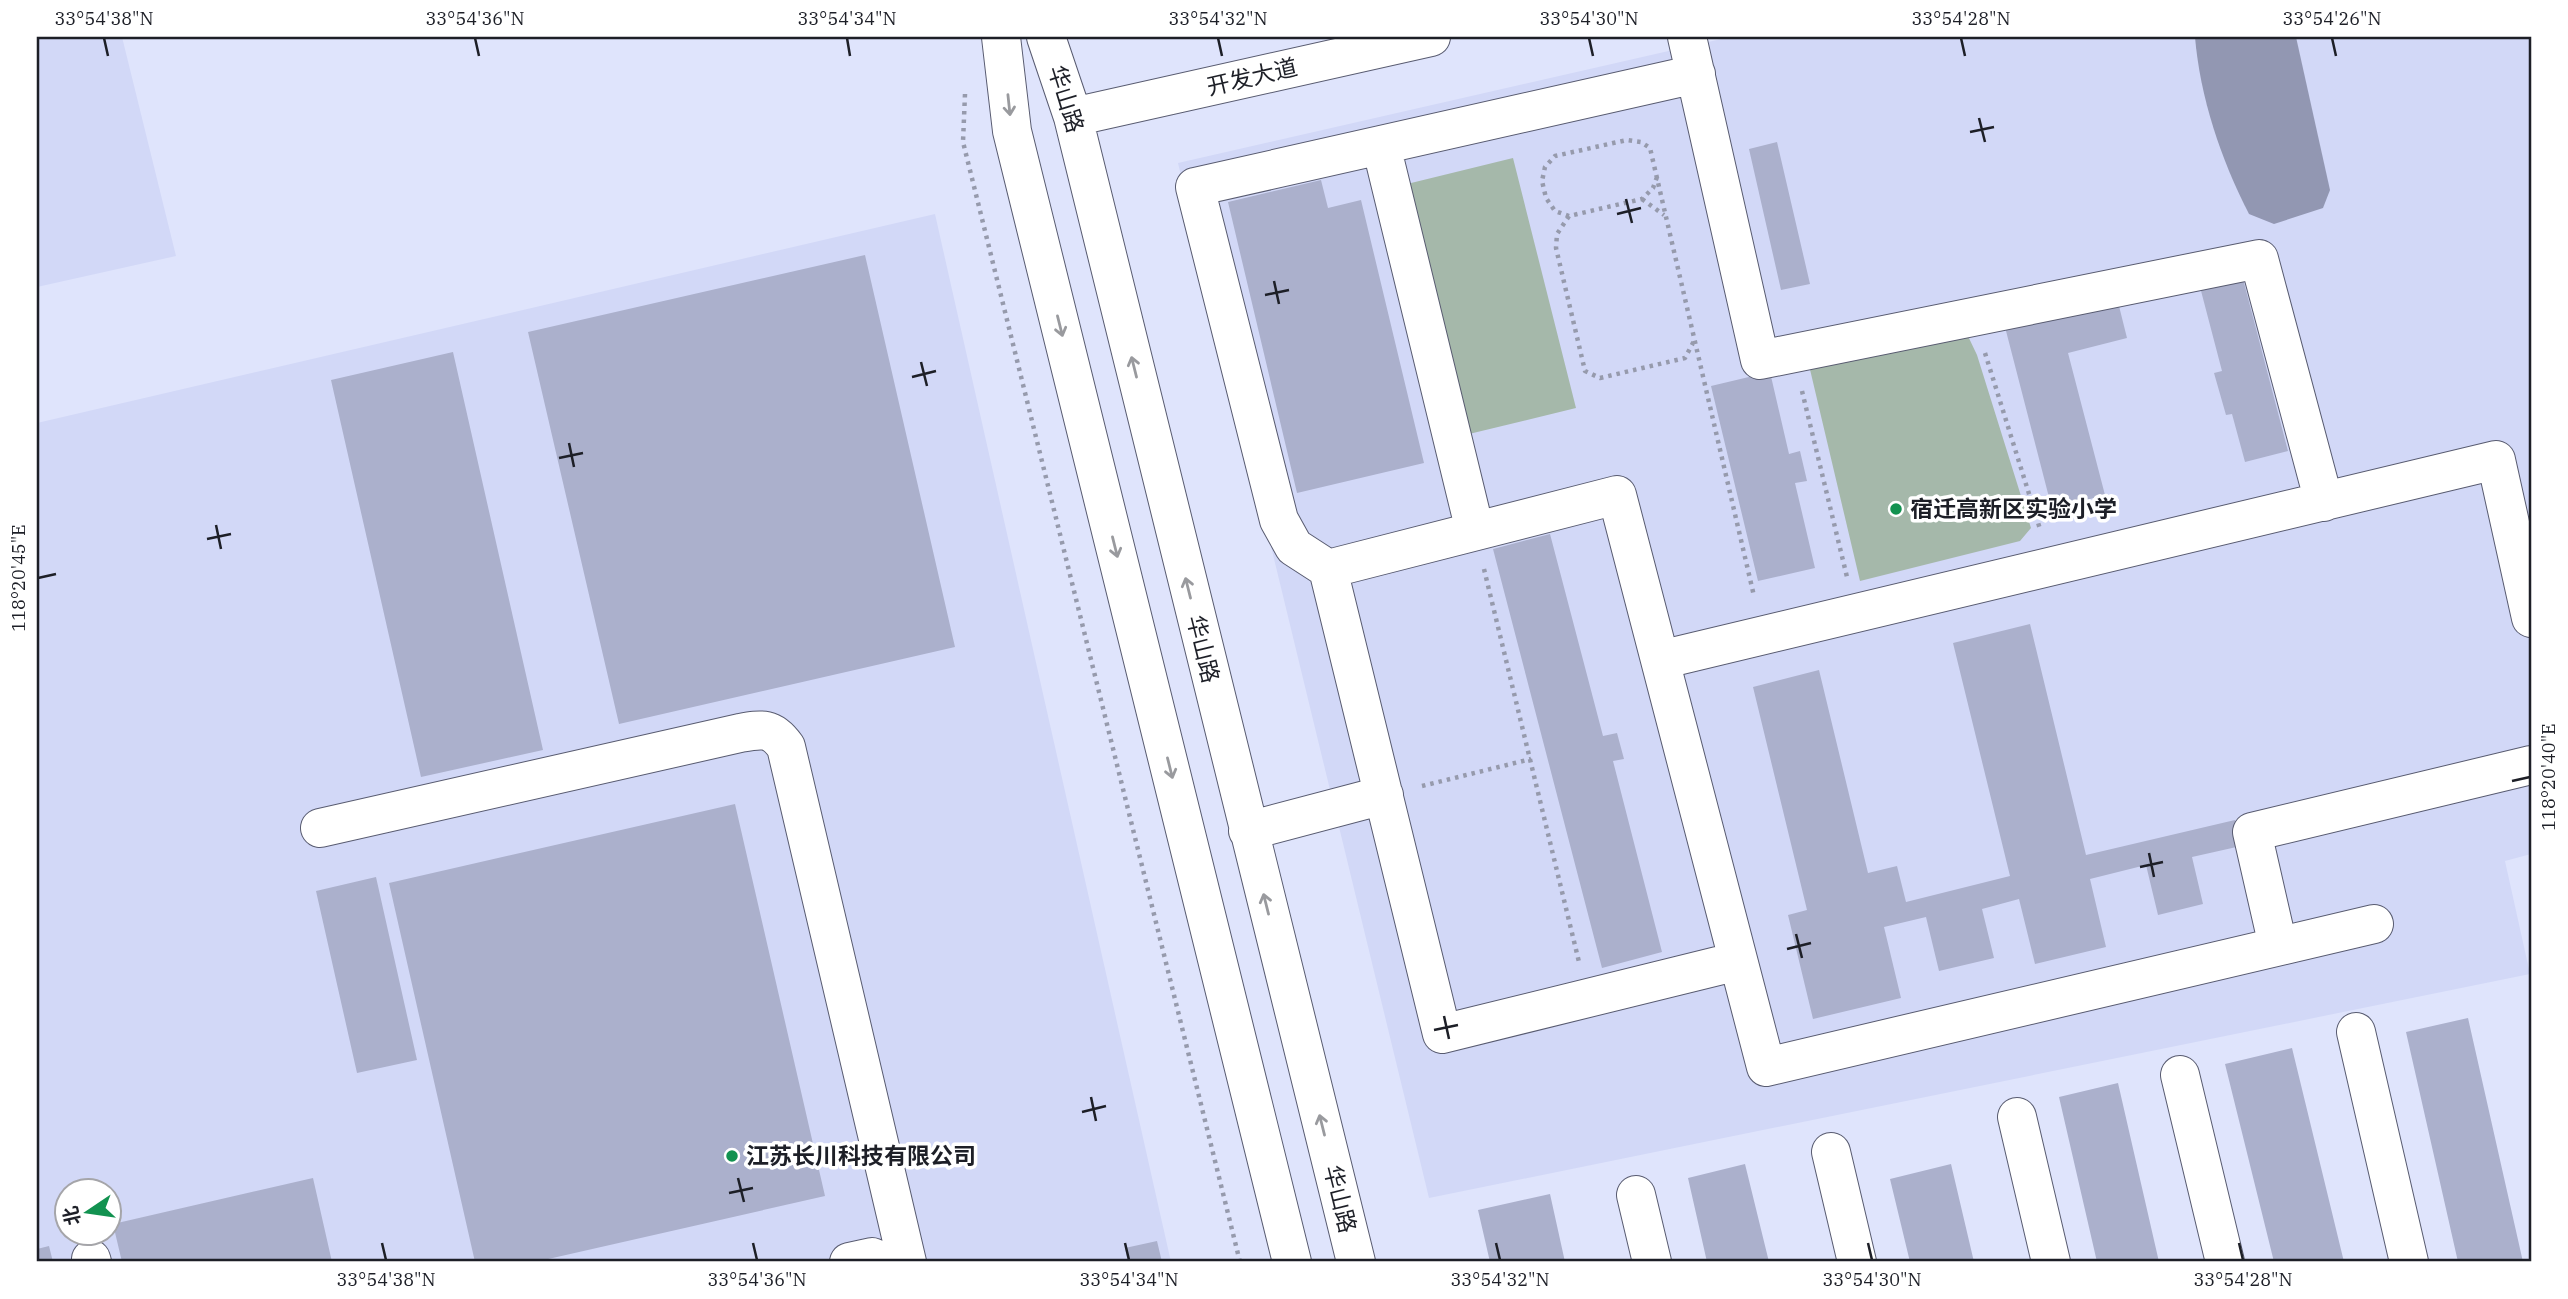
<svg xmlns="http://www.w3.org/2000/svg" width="2568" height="1299" viewBox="0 0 2568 1299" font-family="'IBM Plex Serif','Noto Sans SC',serif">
<rect width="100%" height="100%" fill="#dfe4fc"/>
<path fill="#d2d8f7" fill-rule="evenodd" d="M37 37H122L176 256 37 287Z
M1730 37H2531V854L2505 861 2530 974 1429 1198 1178 163Z
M935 214 1171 1262H37V423ZM66 1190H108V1232H66Z"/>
<path fill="#a5b8aa" d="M1513 158 1576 408 1469 434 1407 184Z
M1967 334 1977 355 2031 528 2020 541 1860 581 1808 361Z"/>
<path fill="#9297b2" d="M2195 37H2296L2330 190 2323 208 2274 224 2249 214C2221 160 2200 97 2195 37Z"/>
<path fill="#abb0cc" d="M1777 142 1810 284 1781 290 1749 149Z
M1321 180 1328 208 1361 200 1424 463 1297 493 1228 202Z
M865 255 955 647 619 724 528 332Z
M2242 275 2288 451 2245 462 2232 414 2226 415 2214 373 2222 371 2200 287Z
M2117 298 2127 338 2068 353 2105 495 2052 509 2005 327Z
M453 352 543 750 421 777 331 380Z
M1770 372 1789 454 1800 451 1807 481 1795 483 1815 568 1758 581 1711 386Z
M1550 534 1603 736 1617 733 1624 759 1613 761 1662 952 1602 968 1493 549Z
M2030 624 2086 855 2235 820 2241 846 2192 857 2203 904 2158 915 2146 865 2090 879 2106 947 2035 964 2019 899 1982 909 1994 958 1939 971 1926 917 1884 927 1901 998 1813 1019 1788 915 1807 910 1753 687 1819 670 1868 873 1897 866 1906 902 2010 876 1953 643Z
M735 804 825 1196 535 1262H475L389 883Z
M376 877 417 1060 357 1073 316 891Z
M2468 1018 2523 1262H2458L2406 1032Z
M2292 1048 2344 1262H2274L2225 1064Z
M2118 1083 2159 1262H2097L2059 1097Z
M1745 1164 1769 1262H1707L1688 1178Z
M1951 1164 1974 1262H1910L1890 1179Z
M313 1178 332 1262H122L113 1224Z
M1550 1194 1565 1262H1490L1478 1210Z
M1157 1241 1162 1262H1128L1125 1248Z
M49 1246 53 1262H37V1249Z"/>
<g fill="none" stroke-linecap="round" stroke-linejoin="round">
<g stroke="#585b70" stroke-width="40">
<path id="minor" d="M1001 37 1012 131 1292 1262
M1046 37 1073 117 1356 1262
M1687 37 1760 360 2259 259 2324 502
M1073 117 1431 37
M1381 145 1475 531
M1328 569 1294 547 1279 520 1195 187 1696 74
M1660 660 2496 460 2531 618
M320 828 740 733C762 729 772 727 786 747L907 1262
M1248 831 1384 795
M2278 946 2252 832 2531 765
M1738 961 1442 1034 1328 569 1617 495 1766 1067 2374 924
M2356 1032 2409 1262
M2180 1075 2225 1262
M2017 1117 2051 1262
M1831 1152 1857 1262
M1636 1195 1652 1262
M91 1259 92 1262
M849 1262 872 1257 884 1262"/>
</g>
<path stroke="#969aac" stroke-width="4.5" stroke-dasharray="3.5 5" stroke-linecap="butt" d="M965 94 963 142 1240 1262
M1657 177 1653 188 1642 199 1569 216 1555 211 1546 198 1542 181 1545 167 1555 156 1627 140 1641 142 1650 148 1754 596
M1642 199 1664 215
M1569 216 1557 234 1556 248 1585 371 1600 378 1685 358 1694 341
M1985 353 2040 529
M1802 391 1847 577
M1484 569 1579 962
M1422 786 1531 759"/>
<use href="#minor" stroke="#fff" stroke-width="38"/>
</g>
<defs><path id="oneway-shaft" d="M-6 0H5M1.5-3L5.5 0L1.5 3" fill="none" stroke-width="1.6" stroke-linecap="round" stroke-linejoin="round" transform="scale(1.75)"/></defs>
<g stroke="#999a9e">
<use href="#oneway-shaft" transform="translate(1009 105) rotate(84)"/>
<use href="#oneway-shaft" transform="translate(1060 326) rotate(76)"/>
<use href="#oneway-shaft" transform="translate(1134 367) rotate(-104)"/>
<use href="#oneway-shaft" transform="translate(1115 547) rotate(76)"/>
<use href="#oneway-shaft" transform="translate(1188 588) rotate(-104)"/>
<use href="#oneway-shaft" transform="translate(1170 768) rotate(76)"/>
<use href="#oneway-shaft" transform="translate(1266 904) rotate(-104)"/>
<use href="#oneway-shaft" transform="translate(1322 1125) rotate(-104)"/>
</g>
<path fill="none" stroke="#1d1f27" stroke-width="2.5" d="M104 38 108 56M475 38 479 56M847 38 850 56M1218 38 1222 56M1589 38 1593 56M1961 38 1965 56M2332 38 2336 56M1979 118 1985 142M1970 132 1994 127M1626 199 1632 223M1617 214 1641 208M1274 281 1279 304M1265 295 1289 290M921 362 927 386M912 377 936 371M569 443 574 467M559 458 583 453M216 525 221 549M207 539 231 534M38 578 56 574M2512 781 2530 777M2149 853 2154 877M2140 867 2163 862M1796 934 1802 958M1787 949 1811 943M1444 1016 1449 1039M1434 1030 1458 1025M1091 1097 1096 1121M1082 1112 1106 1106M738 1178 744 1202M729 1193 753 1188M382 1243 386 1260M753 1243 757 1260M1125 1243 1129 1260M1496 1243 1500 1260M1868 1243 1872 1260M2239 1243 2243 1260"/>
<g fill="#129250" stroke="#fff" stroke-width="2.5">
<circle cx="1896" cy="509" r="7"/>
<circle cx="732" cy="1156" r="7"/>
</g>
<g text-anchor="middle" stroke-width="7" stroke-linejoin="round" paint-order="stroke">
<g font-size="23" fill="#1d1f27" stroke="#fff">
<text transform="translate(1252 77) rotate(-13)" y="8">开发大道</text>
<text transform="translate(1066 99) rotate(73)" y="8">华山路</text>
<text transform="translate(1203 649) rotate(76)" y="8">华山路</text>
<text transform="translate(1340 1199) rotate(76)" y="8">华山路</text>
</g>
<g font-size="23" font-weight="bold" fill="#1d1f27" stroke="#fff" text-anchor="start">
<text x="1910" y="517">宿迁高新区实验小学</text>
<text x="746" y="1164">江苏长川科技有限公司</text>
</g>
</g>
<rect width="2568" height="1299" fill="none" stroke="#ffffff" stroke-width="77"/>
<g transform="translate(88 1212) rotate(257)"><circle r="33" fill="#ffffff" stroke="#a5a5a9" stroke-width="2"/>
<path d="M0-5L12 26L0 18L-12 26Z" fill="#129250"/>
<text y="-10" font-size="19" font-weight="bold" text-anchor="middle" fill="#1d1f27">北</text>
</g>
<rect x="38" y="38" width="2492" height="1222" fill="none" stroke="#1d1f27" stroke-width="2.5"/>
<g font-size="18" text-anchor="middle" fill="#1d1f27">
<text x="104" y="25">33°54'38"N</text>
<text x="475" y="25">33°54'36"N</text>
<text x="847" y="25">33°54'34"N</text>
<text x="1218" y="25">33°54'32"N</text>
<text x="1589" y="25">33°54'30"N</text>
<text x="1961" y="25">33°54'28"N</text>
<text x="2332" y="25">33°54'26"N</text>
<text transform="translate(19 578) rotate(-90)" y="6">118°20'45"E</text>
<text transform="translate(2549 777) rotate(-90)" y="6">118°20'40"E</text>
<text x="386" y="1286">33°54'38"N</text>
<text x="757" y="1286">33°54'36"N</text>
<text x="1129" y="1286">33°54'34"N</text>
<text x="1500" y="1286">33°54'32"N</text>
<text x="1872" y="1286">33°54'30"N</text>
<text x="2243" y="1286">33°54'28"N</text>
</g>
</svg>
